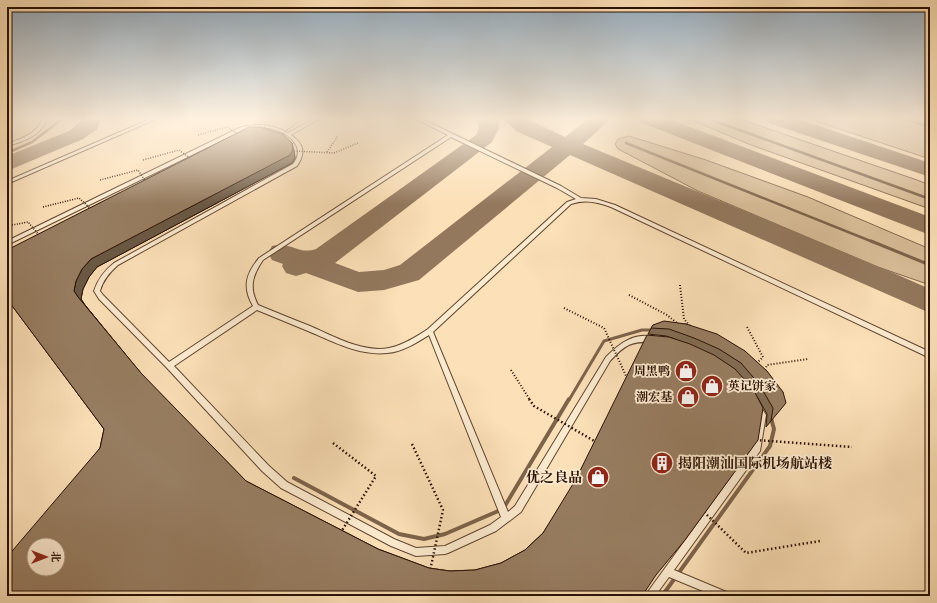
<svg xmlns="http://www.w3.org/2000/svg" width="937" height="603" viewBox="0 0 937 603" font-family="'IM FELL French Canon','Noto Serif SC',serif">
<rect width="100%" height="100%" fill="#fce0b7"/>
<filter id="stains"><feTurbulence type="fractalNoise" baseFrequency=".005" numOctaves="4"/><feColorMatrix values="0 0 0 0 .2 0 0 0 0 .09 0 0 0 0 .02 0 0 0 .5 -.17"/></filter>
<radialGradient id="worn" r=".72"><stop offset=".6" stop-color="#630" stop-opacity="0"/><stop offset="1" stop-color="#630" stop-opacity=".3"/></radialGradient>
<path fill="#d8bd98" stroke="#81674e" d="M689 119H740L917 180 930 185V209L751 145Z
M809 119H930V159Z
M629 136 706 160 808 197 930 249V285L878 267 698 191 618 149 615 144 618 139Z"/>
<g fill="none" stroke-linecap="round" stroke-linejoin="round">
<path stroke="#7d634a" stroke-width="2.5" d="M709 119 930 199
M905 119 930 127
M626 143 873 242
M7 153 32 142 62 119"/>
<path stroke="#7d634a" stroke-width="3" d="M871 241 930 265
M569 400 604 341 642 330H653"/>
<path stroke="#7d634a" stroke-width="4" d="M294 478 399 534 424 539 445 534 503 509 569 399
M662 596 770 446 774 429 771 418"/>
<path fill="#93785d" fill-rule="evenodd" d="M81 119H101L97 129 83 139 7 171V156L69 131 80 122Z
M477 119H497L499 128 492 142 335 263 359 272 384 270 400 265 552 147 516 131 504 119H527L565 137 588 119H611L583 144 889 271 930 289V313L570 155 419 280 384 290 358 292 306 273 296 276 286 273 282 266 283 264 272 260 268 253 272 246C292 241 297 255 316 249L476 135 479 128Z
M639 119H669L930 217V235L642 123Z
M766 119H798L930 163V177L769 123Z"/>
<g stroke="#5e4530" stroke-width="2">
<path id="service" d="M42 119H46C42 136 22 142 7 146V144C20 139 38 134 42 119Z
M150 119H156L7 184V181Z
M313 119H319L291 135C304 144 306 153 297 166L118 265C109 273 103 280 100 291L103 295 169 362 253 306C242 287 246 274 259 258L448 135 416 119H422L561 186 581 198 596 199 615 205 930 352V358L611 207C597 202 585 199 571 204L433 332 508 512 515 506 606 357C620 343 634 332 655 337L656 339 655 341 653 342C631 341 625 345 610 361L521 512 496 531 448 553 445 554 416 556 391 546 281 488 262 471 167 368 99 299 94 291C98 279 104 271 114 263L293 164C308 145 285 131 268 128 259 127 251 127 243 130L7 245V241L239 128C256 123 273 124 288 133ZM451 137 557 188 576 199 567 202 428 329C416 337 403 345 389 348 363 353 333 336 310 326 292 319 275 312 258 305 249 288 252 276 263 260ZM257 310C274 317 291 324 308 331 332 341 359 356 387 353 402 352 416 343 429 335L501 517 490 525 445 546 416 548 394 539 287 482 268 465 174 366Z
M758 405 760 406 766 415 760 451 674 570 729 593 730 596H715L669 577 655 596H646L647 593 753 447 758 415 754 408 756 406Z"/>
</g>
<path stroke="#2a1103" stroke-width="1.5" stroke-dasharray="1 1.5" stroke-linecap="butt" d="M327 152 338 136"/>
<path stroke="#2a1103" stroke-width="2" stroke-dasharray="1 2" stroke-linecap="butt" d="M680 285 684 319 691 327
M629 295 667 315 677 323
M747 327 763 357 757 363
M765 370 767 365 808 359"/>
<use href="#service" fill="#fdebd0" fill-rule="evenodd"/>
<path stroke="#2a1103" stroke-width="1.5" stroke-dasharray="1 1.5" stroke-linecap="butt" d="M264 130 266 119
M198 135 227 127 238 134
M281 135 301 119
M294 151 334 153 358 143
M143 160 179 150 191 159
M100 180 138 170 146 182
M43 207 79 198 91 209
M7 226 28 222 39 235"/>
<path stroke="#2a1103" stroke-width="2" stroke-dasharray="1 2" stroke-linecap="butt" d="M564 308 604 328 627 378
M511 370 530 400"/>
<path stroke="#2a1103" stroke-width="2.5" stroke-dasharray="1.5 2.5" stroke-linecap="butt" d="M529 399 534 406 596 442
M756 440 852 447
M333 443 376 476 341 532
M412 444 443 510 430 571
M704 512 746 553 820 541"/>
</g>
<path fill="#826c53" stroke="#2a1103" d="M294 151 295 158 292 163 97 267 89 277 83 289 81 299 85 305 145 378 246 481 378 549 429 568 450 571 475 570 501 563 525 550 543 533 675 339 666 336 648 334 653 325 686 324 783 392 771 421 766 427 767 414 755 393 656 575 7 596 100 448 104 429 7 299Z"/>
<path fill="#6a5844" stroke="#2a1103" d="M292 143 294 151 295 158 292 163 97 267 89 277 83 289 81 299 85 305 147 381 78 297 74 291 76 281 82 269 91 259Z"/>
<path fill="#977d61" stroke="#2a1103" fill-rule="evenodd" d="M249 127H260L282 134 292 143 293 150 290 155 91 259 82 269 76 281 74 291 78 297 141 373 246 481 378 549 429 568 450 571 475 570 501 563 525 550 543 533 576 479 647 335 669 337 690 344 714 355 735 369 753 389 763 408 758 440 685 540 656 575 642 596H7V557L100 448 104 429 7 299V250ZM34 545H58V569H34Z
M664 321 686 324 717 334 745 351 767 371 783 392 786 403 771 421 773 408 759 384 741 363 719 349 694 338 669 329 651 328 653 325Z"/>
<linearGradient id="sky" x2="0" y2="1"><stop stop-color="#93aabc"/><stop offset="0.58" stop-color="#fef1df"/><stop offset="1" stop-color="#fef1df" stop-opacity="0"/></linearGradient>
<rect width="937" height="204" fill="url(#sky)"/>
<defs>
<g id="shop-disc" transform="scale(1.15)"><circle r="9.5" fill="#8f2418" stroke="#fdebd0"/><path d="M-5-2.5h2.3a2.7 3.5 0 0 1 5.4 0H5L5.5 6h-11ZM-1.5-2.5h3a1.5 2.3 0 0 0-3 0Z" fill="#fff"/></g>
<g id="building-disc" transform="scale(1.15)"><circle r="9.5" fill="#8f2418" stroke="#fdebd0"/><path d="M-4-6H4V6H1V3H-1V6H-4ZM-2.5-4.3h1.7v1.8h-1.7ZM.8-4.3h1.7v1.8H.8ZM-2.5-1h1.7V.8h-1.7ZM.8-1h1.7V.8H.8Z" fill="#fff"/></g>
</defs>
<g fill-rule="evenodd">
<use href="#shop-disc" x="686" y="371"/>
<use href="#shop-disc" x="712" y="386"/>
<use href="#shop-disc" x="688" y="397"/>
<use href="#building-disc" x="662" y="463"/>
<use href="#shop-disc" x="598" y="477"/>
</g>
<g text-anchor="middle" stroke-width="3.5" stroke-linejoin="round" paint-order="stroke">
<g font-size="12" font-weight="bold" fill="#2a1103" stroke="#fdebd0" text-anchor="end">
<text x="670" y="375">周黑鸭</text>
<text x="728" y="390" text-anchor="start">英记饼家</text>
<text x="672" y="401">潮宏基</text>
</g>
<g font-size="14" font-weight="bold" fill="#2a1103" stroke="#fdebd0" text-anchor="start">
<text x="678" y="468">揭阳潮汕国际机场航站楼</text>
<text x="582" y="482" text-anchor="end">优之良品</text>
</g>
</g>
<rect width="937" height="603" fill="none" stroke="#fce0b7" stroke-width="24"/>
<rect x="8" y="8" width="921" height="587" fill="none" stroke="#2a1103" stroke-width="2"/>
<rect x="12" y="12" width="913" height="579" fill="none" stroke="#2a1103"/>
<g transform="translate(46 557) rotate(90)"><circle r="19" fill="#fdebd0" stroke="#a9947e"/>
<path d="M0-3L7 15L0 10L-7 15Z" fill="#8f2418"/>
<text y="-6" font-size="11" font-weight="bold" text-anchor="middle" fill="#2a1103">北</text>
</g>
<rect width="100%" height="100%" filter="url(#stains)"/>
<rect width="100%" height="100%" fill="url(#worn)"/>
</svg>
